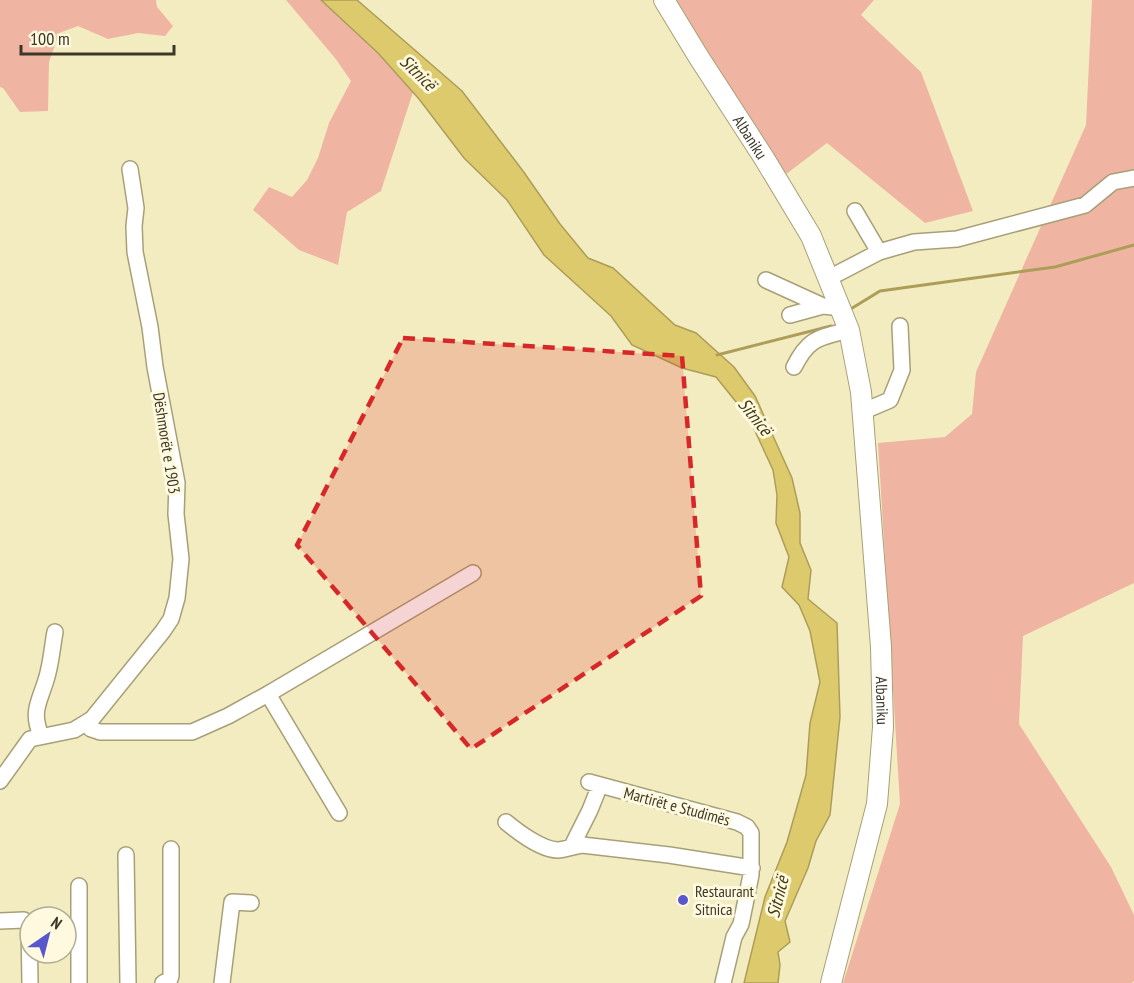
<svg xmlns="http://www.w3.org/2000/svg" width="1134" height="983" viewBox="0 0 1134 983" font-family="'PT Sans Narrow',sans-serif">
<rect width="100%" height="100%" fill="#f4ecc1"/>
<path fill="#efb5a2" d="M0 0H156L157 7 173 26 165 36 138 33 108 39 78 26 59 33 49 62 48 111 20 112 3 88 0 87Z
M286 0H321L378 53 413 92 381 191 347 212 338 265 299 250 253 210 269 187 292 197 307 180 318 158 329 123 351 81 335 58Z
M672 0H874L861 15 921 72 973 211 925 223 827 143 781 178Z
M1092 0H1134V583L1023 636 1019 724 1111 867 1134 915V981L1132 983H843L900 804 878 443 945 437 972 414 976 372 1086 125Z"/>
<path fill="#dcca6d" stroke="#ac9e58" stroke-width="1.5" d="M321 0H357L462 91 523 171 560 224 588 258 613 268 675 325 696 333 734 367 755 396 792 478 800 513V543L811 570 808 599 837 623 840 717 830 815 816 841 808 868 785 921 790 942 778 952 780 965 778 983H744L765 897 787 842 806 775 810 723 820 682 810 631 799 605 782 587 789 557 776 523 777 495 773 470 749 418 716 377 682 368 632 345 611 316 544 255 507 200 464 158 419 99 378 53Z"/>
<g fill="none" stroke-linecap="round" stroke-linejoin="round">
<path stroke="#ac9e58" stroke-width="3" d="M849 310 880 291 1055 267 1134 245
M717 355 831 326"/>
<g stroke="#a7a077" stroke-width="18">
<path id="minor" d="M879 252 914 242 957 239 1085 205 1113 182 1134 178
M829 278 879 252 855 211
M766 280 823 306 842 308
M790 315 823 306
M794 367C809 337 819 338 849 330
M864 411 890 400 902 370 900 326
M268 694 339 813
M87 724 91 729 100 732H192L228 716 268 694 473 573
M41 736C31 711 39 703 46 680 51 665 52 648 55 632
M0 781 30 739 74 730 92 719 163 631 171 619 177 598 181 559 176 514 177 483 155 367 150 327 135 252 134 226 136 208 130 169
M589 782 737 822 747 827 751 833V875L741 924 734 937 723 983
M506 822C518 832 542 850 558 850 564 850 575 846 582 845L669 855 752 868
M572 846 590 810 600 785
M126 855 128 983
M0 921 24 920 29 924 30 983
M79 983V886
M163 983 170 979 171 976V849
M222 983 232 902 251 903"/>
</g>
<g stroke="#a7a077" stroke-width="22">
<g id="major">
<path id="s1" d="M664 0 698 56 764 158 811 236 849 330 861 392 881 647 883 727 877 804 831 983"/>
</g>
</g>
<use href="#minor" stroke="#fff" stroke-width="15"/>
<use href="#major" stroke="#fff" stroke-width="20"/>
</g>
<path fill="#d62828" fill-opacity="0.2" stroke="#d62828" stroke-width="4.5" stroke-dasharray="12 8" stroke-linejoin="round" d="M403 338 682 356 701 596 471 749 297 545Z"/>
<circle fill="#5857ce" stroke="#fef9df" stroke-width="2" cx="683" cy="900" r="6"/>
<g text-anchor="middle" stroke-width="6" stroke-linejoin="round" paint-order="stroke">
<g font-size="16" fill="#3b3827" stroke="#fef9df">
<text dy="6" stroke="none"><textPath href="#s1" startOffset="162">Albaniku</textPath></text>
<text transform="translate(167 443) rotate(81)" y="6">Dëshmorët e 1903</text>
<text dy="6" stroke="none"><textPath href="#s1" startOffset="752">Albaniku</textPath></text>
<text transform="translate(677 806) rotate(15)" y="6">Martirët e Studimës</text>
</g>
<g font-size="16" fill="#3b3827" stroke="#fef9df" text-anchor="start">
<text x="695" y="897">Restaurant<tspan x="695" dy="18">Sitnica</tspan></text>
</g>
<g font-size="18" font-style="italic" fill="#413a11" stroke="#fef9df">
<text transform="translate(418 73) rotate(44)" y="6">Sitnicë</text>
<text transform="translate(755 417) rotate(51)" y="6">Sitnicë</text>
<text transform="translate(778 897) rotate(-76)" y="6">Sitnicë</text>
</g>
</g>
<g transform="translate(48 935) rotate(35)"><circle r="28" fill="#fef9df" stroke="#b0ac95" stroke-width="1.5"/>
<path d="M0-4.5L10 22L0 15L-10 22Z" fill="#5857ce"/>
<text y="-9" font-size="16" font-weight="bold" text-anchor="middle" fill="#3b3827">N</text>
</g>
<path d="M21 45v9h153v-9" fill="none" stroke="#3b3827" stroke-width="3"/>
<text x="30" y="45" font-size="18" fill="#3b3827" stroke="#fef9df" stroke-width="4.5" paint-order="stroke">100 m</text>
</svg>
